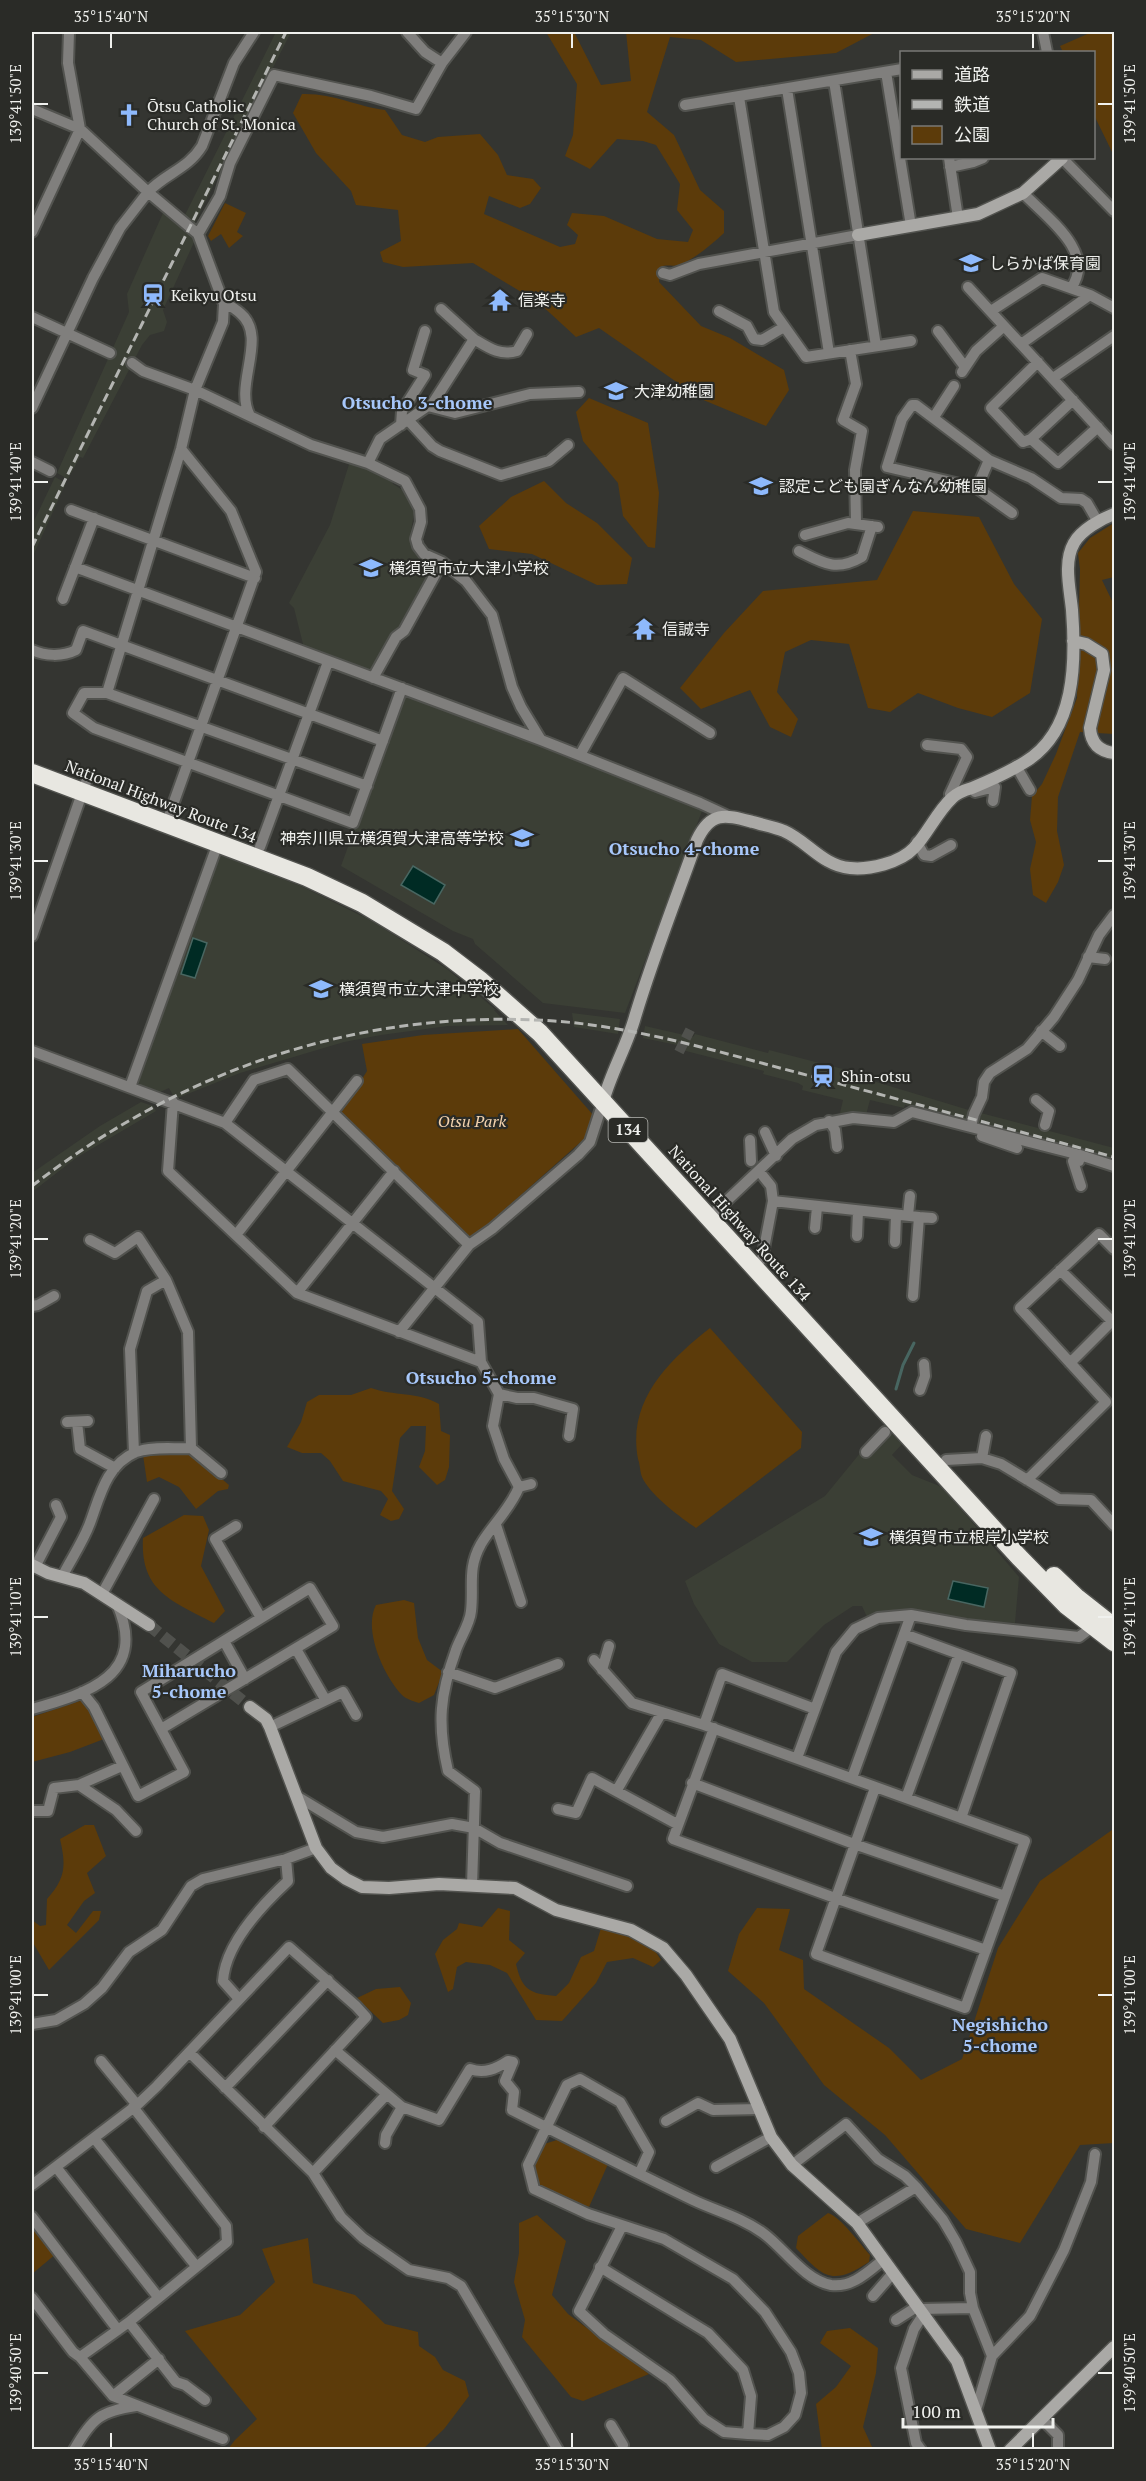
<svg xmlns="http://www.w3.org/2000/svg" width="1146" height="2481" viewBox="0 0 1146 2481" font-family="'PT Serif','Noto Sans JP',serif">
<rect width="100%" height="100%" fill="#343531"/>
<path fill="#3b3f35" d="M276 32H291L194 224 184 217Z
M163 213 196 238 163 310 167 322 164 331 150 335 142 345 83 458 80 457 68 479 57 473 129 312 127 294Z
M351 458 390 475 393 484 401 489 406 488 415 508 410 536 413 547 435 561 436 565 403 628 398 629 373 678 304 648 294 608 289 603 330 525Z
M55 477 66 483 32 558V525Z
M404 693 699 803 702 811 625 1013 543 1003 475 944 473 939 453 931 341 866Z
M219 854 303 887 372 921 447 969 496 1010H494L508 1025 448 1026 381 1035 344 1042 240 1073 175 1099 169 1088 158 1093 139 1085 138 1081Z
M572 1013 620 1019 618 1034 574 1027Z
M645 1026 693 1037 695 1034 768 1053 769 1050 874 1077 873 1081 972 1111 967 1121 905 1105 904 1108 870 1100 866 1115 856 1113 854 1117 840 1113 843 1100 802 1090 803 1086 798 1083 763 1074 764 1071 682 1050V1046L643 1038Z
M141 1102 153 1106 156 1111 76 1158 32 1192V1173L100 1126Z
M977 1112 1114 1148V1162L975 1124Z
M879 1430 887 1437 892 1434 902 1444 892 1455 912 1475 942 1487 1019 1577 1015 1623 957 1619 898 1609 867 1617 862 1606H853L824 1625 787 1662H752L719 1644 694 1604 685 1581 825 1496Z"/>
<path fill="#5c3b0a" d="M546 32H574L601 85 631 81 626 32H876L836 53 736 62 701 40 670 37 647 112 674 135 700 190 724 211V233C712 244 695 259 679 265 673 267 667 264 660 267L659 282 701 326 730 338 784 370 789 390 766 426 701 399 599 328 576 337 538 302 473 263 403 267 383 262 380 252 401 241 398 210 356 205 351 191 316 153 293 113 302 94C333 93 355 106 385 110L402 135 425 142 438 137 480 134 498 155 507 175 533 179 541 188 530 204 520 208 489 196 484 214 560 247 575 244 578 235 567 225 572 213 604 216 657 239 688 242 693 230 677 210 680 184 656 145 643 141 617 139 590 169 565 156 573 135 577 84Z
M1092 32H1114V156L1094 115V52H1063L1060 46Z
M225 203 246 213 237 232 243 236 229 248 221 234 211 241 208 236Z
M589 398 648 423 659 493 655 548 648 547 623 516 618 483 583 441 576 412Z
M544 481 566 503 597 523 632 558 627 584 597 585 532 554 489 549 479 526 511 497Z
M913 511 979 517 1014 584 1042 619 1030 693 992 717 958 708 918 693 890 712 868 708 849 644 811 640 785 652 777 692 798 719 791 737 770 727 750 690 701 709 680 688 724 633 763 591 877 580Z
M1114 523V577L1102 580 1114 605V734L1080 732 1058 797 1057 831 1064 865 1058 882 1046 903 1033 895 1030 869 1036 842 1030 820 1032 796 1042 784 1056 754 1077 698 1080 569 1078 553 1090 538Z
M518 1029 594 1116 584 1139 467 1243 341 1113 367 1071 362 1044 423 1035Z
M710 1328 802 1432 801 1448 696 1528C680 1517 650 1495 642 1477 640 1472 640 1464 638 1459 627 1401 668 1361 710 1328Z
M371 1388C393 1396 419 1392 439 1404L441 1431 450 1435 449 1467 445 1480 437 1485 419 1467 425 1451 426 1426H411L400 1438 392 1491 404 1509 399 1519 391 1521 380 1515 388 1499 381 1491 343 1481 330 1461 321 1453H302L287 1447 301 1422 307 1402 319 1395H351Z
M191 1453 229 1485 228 1489 218 1491 196 1509 179 1487 159 1477 147 1482 143 1455Z
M184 1515 203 1516 209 1530 201 1566 225 1611 214 1623C173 1601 140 1592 143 1538Z
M404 1600 414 1603 418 1638 427 1660 443 1672 434 1695 419 1703C413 1701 406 1699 402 1695 383 1675 363 1629 376 1605Z
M83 1700 104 1739 70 1752 32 1762V1717Z
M85 1825H94L106 1856 87 1873 95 1893 84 1901 67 1925 76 1933 93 1911H101L99 1920 49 1970 32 1941V1920L40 1926 46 1925 47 1899C66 1878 66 1865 60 1839Z
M1112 1830 1114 1831V2143L1080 2145 1020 2243 966 2229 885 2135 824 2085 764 2003 728 1971 739 1934 757 1908 790 1909 779 1950 803 1960 804 1989 889 2048 921 2080 962 2059 998 1948 1040 1881Z
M498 1908 510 1911 509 1940 525 1953 516 1964C522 1990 530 1994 556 1996L569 1983 581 1957 594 1951 601 1928C624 1935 649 1937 661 1960L653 1967 633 1958 607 1962 596 1983 562 2021 536 2020 507 1973 490 1965 466 1962 457 1967 453 1989 448 1992 435 1954 443 1940 457 1929 459 1923 482 1927Z
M400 1987 411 2003 408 2015 399 2020 383 2023 357 1998 376 1989Z
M557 2140 608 2164 589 2207 539 2187 534 2167 544 2144Z
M828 2213C841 2217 860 2244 870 2255L869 2262C832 2286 824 2278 796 2248L798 2236Z
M537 2215 566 2241 552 2295 568 2314 649 2374 583 2401 571 2397 522 2337 525 2320 514 2282 519 2253V2223Z
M32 2221 57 2253 32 2274Z
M308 2238 313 2283 355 2295 385 2324 418 2332 419 2346 435 2357 443 2370 465 2381 469 2396 444 2429 423 2449H228L235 2440 257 2419 185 2331 240 2315 275 2282 262 2249Z
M850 2328 878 2348 876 2373 863 2427 873 2449H822L816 2404 836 2387 851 2366 820 2343 827 2331Z"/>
<path fill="#002b24" stroke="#486661" stroke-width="1.5" d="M413 866 445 885 434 904 401 885Z
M193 938 207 943 195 978 181 974Z
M953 1581 988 1588 984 1607 948 1599Z"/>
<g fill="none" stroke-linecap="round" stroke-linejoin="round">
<path stroke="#486661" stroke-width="3" d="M896 1389 903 1365 914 1343"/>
<path stroke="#50514d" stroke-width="10" stroke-dasharray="10 5" stroke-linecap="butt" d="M679 1052 691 1028"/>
<path stroke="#50514d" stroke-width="12" stroke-dasharray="12 6" stroke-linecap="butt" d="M149 1625 250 1707"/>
<g stroke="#52534f" stroke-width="14">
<path id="street" d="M407 32 425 52 442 63
M1043 32 1047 52
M886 72 911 226
M834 81 876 346
M787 89 829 353
M739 97 774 312 806 357 911 341
M685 105 902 69
M32 109 80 129 148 192C166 173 188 169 202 146L234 63 254 32
M949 158 958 218
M1062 158 1114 211
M950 167 973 162 983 158
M1023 193C1046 217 1097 252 1071 288
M32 232 80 129 68 63 69 32
M198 234 220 196 230 163 274 75 371 96 416 109 442 63 466 32
M663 273 670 275 699 264 858 235
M968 287 1113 444
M224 304C231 305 235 309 240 313 269 337 233 385 250 416
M441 309 474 339
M719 311 747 326 754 339 762 340 784 327
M991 311 1042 278 1090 295 1114 308
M32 317 110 353
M938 331 965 367
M1021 344 1090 295
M850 350 856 384 843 420 862 431 855 470 856 523
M1038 362 991 408 1023 442 1031 439 1058 463 1098 427
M132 363 143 371 195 390 311 445 368 463 405 481 420 509 421 522 416 539 418 546 424 554 442 562 466 581 492 615 512 687 521 707 541 740
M962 372 976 351 1004 326
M1053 378 1114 336
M431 406 474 339C489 348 500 356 517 351L527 334
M32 408 93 278 120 228 148 192 198 234 224 304 223 322 195 390 181 449 107 693
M934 417 954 386
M409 421 432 446 440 451 501 475 549 461 568 445
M401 425 402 411 425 375 413 370 425 331
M1031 439 1073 400
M32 462 50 471
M368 463 380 439 428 406 455 413 530 394 579 392
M977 488 989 460
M71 510 255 578
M1012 513 977 488 887 467 902 419 912 405H916L989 460 1031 478 1061 498 1081 499 1087 503 1098 522
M805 535 848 523 878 527
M799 551C823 563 836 572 862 557L872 526
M75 567 541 740 700 803 726 815
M63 599 94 518
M32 650C45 656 62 657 76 650L83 631 383 741
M373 678 396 637 404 631 442 562
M927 745 961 749 967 757 950 794 953 797
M580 755 623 678 710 733
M1016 766 1030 790
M367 786 107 693H84L73 713 94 728 353 823 402 688
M972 788 975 792 995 787 993 801
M170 813 256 572 231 511 181 449
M917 842 924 855 931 856 951 845
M260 847 328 662
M32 936 86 782
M1088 957 1105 959
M1041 1031 1060 1046
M32 1051 225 1123 478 1322 481 1362 499 1394 493 1426 504 1459 519 1487C510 1509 493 1524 481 1544 467 1569 474 1586 471 1611 470 1624 460 1638 456 1650 440 1694 437 1724 448 1771L475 1791 472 1886
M130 1087 218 843
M1036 1100 1049 1111 1045 1125
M173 1102 168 1171 297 1293 481 1362
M829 1121 835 1130 837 1147
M225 1123 254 1080 288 1069 469 1245
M971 1127 974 1114 982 1097 984 1082 990 1073 1027 1049 1054 1017 1078 980 1099 935 1114 915
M765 1132 776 1156
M982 1136 1017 1148
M750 1140 751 1161
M1080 1155 1079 1161H1073L1081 1186
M759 1171 771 1186 773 1201 762 1259
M773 1201 919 1217 913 1296
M717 1210 792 1139 816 1125 853 1118 894 1122 912 1112 1080 1155 1114 1166
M908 1215 910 1196
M919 1217 932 1218
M815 1228 817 1207
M236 1235 357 1081
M857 1236 858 1211
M90 1240 115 1253 138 1237 166 1280 188 1332 191 1448
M895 1242 896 1215
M1060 1270 1112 1321
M297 1293 394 1171
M32 1306 38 1305 54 1296
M399 1332 469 1245 492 1229 578 1155 590 1142 603 1102
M1070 1363 1114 1319
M920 1390 925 1376 924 1364
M499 1394 517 1398H534L573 1409 569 1436
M67 1422 88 1421
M77 1422 80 1449 115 1468
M866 1452 885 1432
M134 1453 130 1349 147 1291 166 1280
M982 1458 986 1436
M946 1460 982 1458 1001 1464 1059 1499 1091 1500 1114 1525
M1027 1480 1106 1402 1020 1308 1099 1234 1114 1249
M519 1487 531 1484
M496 1525 521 1602
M236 1526 215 1539 261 1618
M35 1567 61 1517 56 1505
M62 1577C71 1559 83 1542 90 1523 100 1496 106 1465 136 1452 152 1446 174 1449 191 1448L221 1473
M102 1594 154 1499
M904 1634 1011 1673 961 1818
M224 1641 245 1679
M296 1649 325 1699
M594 1660 632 1703 704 1725
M602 1670 609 1646
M448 1672 495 1688 558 1664
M82 1692 94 1707 138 1796 184 1772 141 1692 310 1588 333 1626 161 1729
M32 1709C89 1693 148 1675 117 1604
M815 1709 722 1674 704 1725 1025 1841 965 2008 816 1954 875 1788
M270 1727 343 1692 356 1715
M714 1728 673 1839 835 1898 986 1950
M797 1758 836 1652 855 1629 878 1618 911 1615 966 1625 1079 1637 1096 1624
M852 1778 911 1615
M692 1783 854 1844 1005 1896
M79 1785 116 1810 136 1831
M617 1790 662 1712
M298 1797 356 1832 383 1837 452 1824 474 1828 500 1843 627 1886
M906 1798 959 1654
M558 1809 576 1813 592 1778 677 1824
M32 1811H48L54 1788 79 1785 122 1766
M239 1999 223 1981C225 1944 262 1905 288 1881L286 1859
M32 2024 56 2020 84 2004 102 1988 129 1952 162 1930 191 1886 203 1879 286 1859 316 1848
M335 2050 402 2107 439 2120 470 2069C484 2074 496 2069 508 2061L513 2062
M190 2053 313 2173 341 2217 363 2238 409 2270 448 2278 461 2286 558 2450
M101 2061 137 2105
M513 2062 505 2081 514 2092 512 2110C572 2140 632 2171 693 2200 716 2211 741 2217 763 2233 784 2248 804 2280 831 2285 852 2288 868 2272 883 2260
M225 2088 328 1980
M666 2121 698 2103 713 2110 760 2109
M94 2138 196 2266
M385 2143 386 2135 402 2107
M792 2165 846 2124 878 2159 905 2176 916 2187 943 2220 956 2242 970 2272V2293L973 2308 992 2356 976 2410
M56 2167 158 2297
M716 2167 771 2137
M640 2172 649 2152 620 2102 580 2079 567 2085 528 2165 534 2189 588 2214 664 2239 733 2279 765 2312 791 2352 799 2373 801 2393 795 2415 784 2427 768 2435 748 2434
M313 2173 386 2095
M32 2185 137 2105 157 2086 289 1947 356 2006 366 2017 264 2127
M32 2217 118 2330
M857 2223 916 2187
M600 2267 708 2333 743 2370 751 2396 748 2434 724 2432 704 2419 670 2380 604 2334 579 2311 622 2226
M873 2296 893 2273
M32 2298 73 2352 80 2357 113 2396 223 2439
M920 2309 973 2308
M896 2320 918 2306
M129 2322 176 2382 185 2385 205 2400
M992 2356 1030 2316 1064 2250 1091 2182 1095 2154
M80 2357 129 2322 227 2242 226 2226 133 2107
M113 2396 159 2359
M1042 2419 1058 2435V2450
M611 2425 623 2445
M74 2450C92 2418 101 2411 136 2406
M921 2450 916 2443 901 2368 914 2329 923 2315"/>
</g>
<g stroke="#52534f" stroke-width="15">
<path id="secondary" d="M858 235 978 214 1023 193 1062 158
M1073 641 1086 644 1102 654 1104 670 1090 728C1091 743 1099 751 1114 753
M603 1102C611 1072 627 1046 635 1017 653 957 676 899 697 840 711 810 726 815 753 822 763 825 774 827 784 831 807 841 823 866 850 868 869 870 900 863 914 848 928 833 937 812 952 798 957 793 965 790 972 788 989 781 1009 772 1025 762 1076 731 1076 662 1072 610 1070 589 1063 562 1074 543 1081 530 1101 519 1114 514
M32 1565 48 1573 84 1583 149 1625
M250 1707 266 1719 270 1727 316 1848 331 1868 346 1879 362 1887 389 1888 439 1884 515 1888 556 1910 631 1930 663 1948 686 1975 730 2039 771 2137 792 2165 857 2223 957 2361 990 2450
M1010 2450 1114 2347"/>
</g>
<g stroke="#52534f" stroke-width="21">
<path id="highway" d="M32 773 307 877 362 903 443 952 481 981 540 1033 1019 1557 1066 1605 1114 1642
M1054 1576 1076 1597 1114 1627"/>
</g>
<use href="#street" stroke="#807f7d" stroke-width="10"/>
<use href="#secondary" stroke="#aaa9a6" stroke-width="12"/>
<use href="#highway" stroke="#e8e7e1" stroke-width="18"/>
<path stroke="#b4b5b2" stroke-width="3" stroke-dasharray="9 4.5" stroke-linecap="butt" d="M32 547 286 32
M32 1186C183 1069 361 1008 554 1021 637 1027 719 1052 799 1073 905 1101 1010 1129 1114 1157"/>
</g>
<path fill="none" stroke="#f0f1ee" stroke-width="2" d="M111 33V48M572 33V48M1033 33V48M33 104H48M1098 104H1113M33 482H48M1098 482H1113M33 861H48M1098 861H1113M33 1239H48M1098 1239H1113M33 1617H48M1098 1617H1113M33 1995H48M1098 1995H1113M33 2373H48M1098 2373H1113M111 2433V2448M572 2433V2448M1033 2433V2448"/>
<defs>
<g id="church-bare" transform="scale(1.8)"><path d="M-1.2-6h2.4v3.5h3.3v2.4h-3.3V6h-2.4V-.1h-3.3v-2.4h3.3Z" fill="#8eb9fc" stroke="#2a2b27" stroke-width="2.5" paint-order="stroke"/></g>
<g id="school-bare" transform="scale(1.8)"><path d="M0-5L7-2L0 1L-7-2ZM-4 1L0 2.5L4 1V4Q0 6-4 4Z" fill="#8eb9fc" stroke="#2a2b27" stroke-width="2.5" paint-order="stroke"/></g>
<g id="station-bare" transform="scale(1.8)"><path d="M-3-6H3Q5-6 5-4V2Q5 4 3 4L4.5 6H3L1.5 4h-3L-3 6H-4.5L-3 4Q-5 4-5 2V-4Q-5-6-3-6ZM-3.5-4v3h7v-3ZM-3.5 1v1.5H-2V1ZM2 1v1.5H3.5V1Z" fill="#8eb9fc" stroke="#2a2b27" stroke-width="2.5" paint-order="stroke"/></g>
<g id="temple-bare" transform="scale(1.8)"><path d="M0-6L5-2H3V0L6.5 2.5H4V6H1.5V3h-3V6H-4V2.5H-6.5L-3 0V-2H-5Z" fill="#8eb9fc" stroke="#2a2b27" stroke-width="2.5" paint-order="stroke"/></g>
</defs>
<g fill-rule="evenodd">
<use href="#church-bare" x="129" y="115"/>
<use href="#school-bare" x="971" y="263"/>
<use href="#station-bare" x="153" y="295"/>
<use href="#temple-bare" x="500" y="300"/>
<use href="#school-bare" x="616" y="391"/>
<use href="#school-bare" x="761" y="486"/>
<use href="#school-bare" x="371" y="568"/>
<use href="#temple-bare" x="644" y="629"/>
<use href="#school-bare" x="522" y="838"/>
<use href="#school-bare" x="321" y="989"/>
<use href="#station-bare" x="823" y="1076"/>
<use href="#school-bare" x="871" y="1537"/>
</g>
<g text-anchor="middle" stroke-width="4.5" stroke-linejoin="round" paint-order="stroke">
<rect fill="#2a2b27" stroke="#b5b6b2" stroke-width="1.5" x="608.5" y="1118" width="39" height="24" rx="4.5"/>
<g font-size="15" font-weight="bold" fill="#f0f1ee">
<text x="628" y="1135">134</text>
</g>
<g font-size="16" fill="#f0f1ee" stroke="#2a2b27" text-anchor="start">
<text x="147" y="112">Ōtsu Catholic<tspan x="147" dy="18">Church of St. Monica</tspan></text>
<text x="989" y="269">しらかば保育園</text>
<text x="171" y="301">Keikyu Otsu</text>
<text x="518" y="306">信楽寺</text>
<text x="634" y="397">大津幼稚園</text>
<text x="779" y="492">認定こども園ぎんなん幼稚園</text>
<text x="389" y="574">横須賀市立大津小学校</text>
<text x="662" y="635">信誠寺</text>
<text x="504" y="844" text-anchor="end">神奈川県立横須賀大津高等学校</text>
<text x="339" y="995">横須賀市立大津中学校</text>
<text x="841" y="1082">Shin-otsu</text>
<text x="889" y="1543">横須賀市立根岸小学校</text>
</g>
<g font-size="16" fill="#f0f1ee" stroke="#2a2b27">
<text transform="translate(161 801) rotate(21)" y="6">National Highway Route 134</text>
<text transform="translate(740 1223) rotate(48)" y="6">National Highway Route 134</text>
</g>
<g font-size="16" font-style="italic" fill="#f3d2ad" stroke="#2a2b27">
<text x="472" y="1127">Otsu Park</text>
</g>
<g font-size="18" font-weight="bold" fill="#a7c7fa" stroke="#2a2b27">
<text x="417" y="409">Otsucho 3-chome</text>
<text x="684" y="855">Otsucho 4-chome</text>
<text x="481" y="1384">Otsucho 5-chome</text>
<text x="189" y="1677">Miharucho<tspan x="189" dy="21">5-chome</tspan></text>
<text x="1000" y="2031">Negishicho<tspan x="1000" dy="21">5-chome</tspan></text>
</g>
</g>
<rect width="1146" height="2481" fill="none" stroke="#2a2b27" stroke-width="66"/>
<rect x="900" y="51" width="195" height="108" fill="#2a2b27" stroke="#797a77" stroke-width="1.5"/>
<rect x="912" y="70" width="30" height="9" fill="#aaa9a6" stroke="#797a77" stroke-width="1.5"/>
<text x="954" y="81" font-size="18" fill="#f0f1ee">道路</text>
<rect x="912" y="100" width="30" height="9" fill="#b4b5b2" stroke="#797a77" stroke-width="1.5"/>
<text x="954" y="111" font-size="18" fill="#f0f1ee">鉄道</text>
<rect x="912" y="126" width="30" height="18" fill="#5c3b0a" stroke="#797a77" stroke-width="1.5"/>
<text x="954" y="141" font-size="18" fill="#f0f1ee">公園</text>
<path d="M903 2418v9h150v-9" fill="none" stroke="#f0f1ee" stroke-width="3"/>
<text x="912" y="2418" font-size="18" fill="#f0f1ee" stroke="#2a2b27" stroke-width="4.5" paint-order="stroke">100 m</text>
<rect x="33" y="33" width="1080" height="2415" fill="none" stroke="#f0f1ee" stroke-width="2"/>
<g font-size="15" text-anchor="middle" fill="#f0f1ee">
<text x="111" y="22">35°15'40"N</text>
<text x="572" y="22">35°15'30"N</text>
<text x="1033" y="22">35°15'20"N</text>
<text transform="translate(1130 104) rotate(-90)" y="5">139°41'50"E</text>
<text transform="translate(16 104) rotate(-90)" y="5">139°41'50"E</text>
<text transform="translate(1130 482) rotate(-90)" y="5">139°41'40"E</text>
<text transform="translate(16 482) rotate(-90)" y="5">139°41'40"E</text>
<text transform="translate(1130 861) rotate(-90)" y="5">139°41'30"E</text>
<text transform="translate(16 861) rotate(-90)" y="5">139°41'30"E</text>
<text transform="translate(1130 1239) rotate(-90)" y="5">139°41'20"E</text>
<text transform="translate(16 1239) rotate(-90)" y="5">139°41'20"E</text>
<text transform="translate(16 1617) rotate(-90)" y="5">139°41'10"E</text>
<text transform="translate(1130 1617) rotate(-90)" y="5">139°41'10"E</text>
<text transform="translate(16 1995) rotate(-90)" y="5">139°41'00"E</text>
<text transform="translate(1130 1995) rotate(-90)" y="5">139°41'00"E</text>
<text transform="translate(16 2373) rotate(-90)" y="5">139°40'50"E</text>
<text transform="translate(1130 2373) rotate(-90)" y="5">139°40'50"E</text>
<text x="111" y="2470">35°15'40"N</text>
<text x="572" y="2470">35°15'30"N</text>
<text x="1033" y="2470">35°15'20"N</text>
</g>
</svg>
